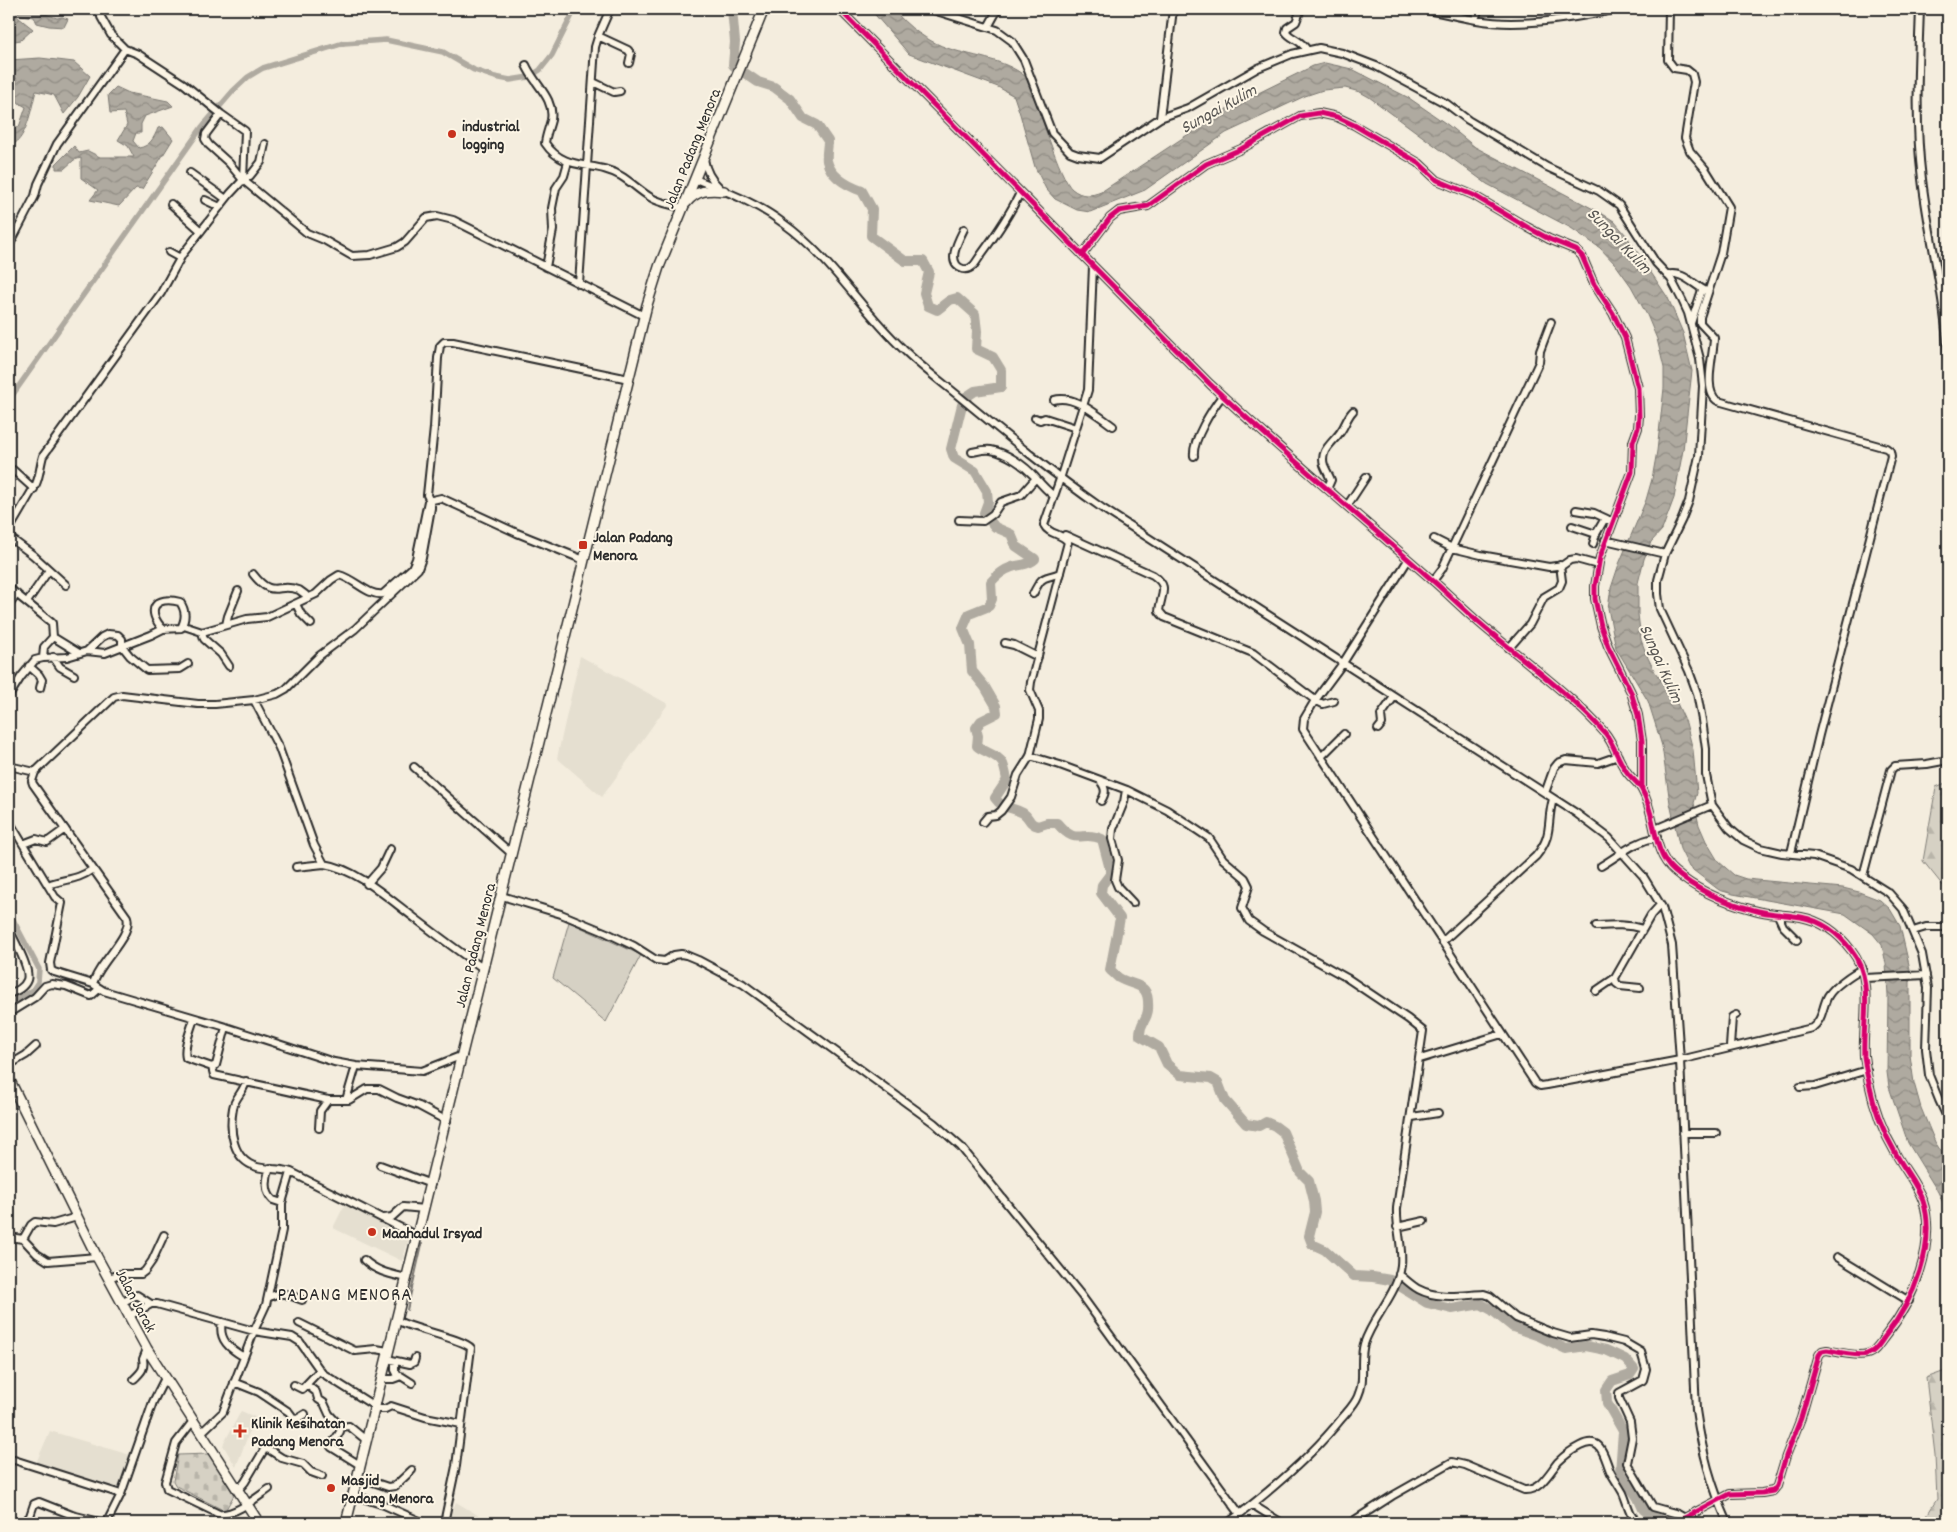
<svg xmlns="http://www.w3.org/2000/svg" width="1957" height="1532" viewBox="0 0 1957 1532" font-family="Dekko,sans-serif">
<defs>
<pattern id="forest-firs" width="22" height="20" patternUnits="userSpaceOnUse" patternTransform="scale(1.25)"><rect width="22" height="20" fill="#d6d1c4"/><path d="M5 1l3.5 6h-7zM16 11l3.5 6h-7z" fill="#b8b4a9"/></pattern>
<pattern id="cemetery-stones" width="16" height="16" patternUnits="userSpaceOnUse" patternTransform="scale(1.25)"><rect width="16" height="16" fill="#d6d1c4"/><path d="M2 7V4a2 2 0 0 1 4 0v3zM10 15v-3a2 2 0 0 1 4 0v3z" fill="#b8b4a9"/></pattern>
<pattern id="water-waves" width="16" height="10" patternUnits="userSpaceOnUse" patternTransform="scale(1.25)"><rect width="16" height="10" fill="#afaaa0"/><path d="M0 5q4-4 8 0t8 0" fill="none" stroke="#8f8b83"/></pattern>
</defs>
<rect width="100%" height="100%" fill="#f4edde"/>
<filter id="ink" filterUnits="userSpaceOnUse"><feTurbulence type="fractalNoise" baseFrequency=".02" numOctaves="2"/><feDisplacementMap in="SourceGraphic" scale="10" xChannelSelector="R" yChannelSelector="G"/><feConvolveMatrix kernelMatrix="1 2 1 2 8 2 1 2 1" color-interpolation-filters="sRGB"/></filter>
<g filter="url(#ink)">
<path fill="#e5dfd0" d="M580 656 668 704 602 797 557 758Z
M346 1202 410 1236 402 1261 333 1228Z
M241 1411 255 1417 236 1467 223 1445Z
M50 1431 130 1455 120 1486 115 1489 36 1463Z
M456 1502 491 1523H447Z"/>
<path fill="url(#forest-firs)" stroke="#807e78" d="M1948 782V892L1923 861 1936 787Z
M1948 1370V1523H1922L1937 1499 1935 1455 1926 1378Z"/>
<path fill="url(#cemetery-stones)" stroke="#807e78" d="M209 1454 234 1495 225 1511 176 1486 173 1481 178 1455Z"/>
<path fill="#d6d1c4" stroke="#807e78" d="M569 922 641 955 606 1022 553 978Z"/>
<path fill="url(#water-waves)" stroke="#7a7771" d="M13 9H42V13L57 18 62 17 68 19 64 27 49 26 37 23 34 17 21 15Z
M870 9H893C908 27 926 41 950 49 975 57 1010 60 1029 80 1036 100 1060 179 1072 189 1082 197 1091 196 1101 192L1228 108 1313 66 1325 63 1352 69 1409 98 1448 125 1475 147 1601 213 1614 221 1626 235 1668 298 1683 333 1692 371 1683 450 1674 498 1662 530 1651 542 1644 559 1638 583V614L1641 640 1648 658 1655 672 1676 701 1686 723 1693 750 1697 793 1694 803 1699 825 1706 841 1718 861 1734 875 1746 879 1843 888 1859 892 1880 900 1890 909 1900 926 1910 969V1055L1914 1083 1921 1108 1935 1142 1948 1162V1214L1938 1192 1908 1143 1889 1087 1887 1072 1888 995 1886 964 1882 945 1873 934 1845 914 1733 894 1719 890 1689 867 1680 849 1670 803 1662 746 1655 723 1648 701 1616 648 1608 608 1611 588 1619 564 1646 500 1652 479 1657 451 1664 388V368L1657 339 1647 315 1631 286 1616 265 1600 248 1571 228 1487 184 1369 97 1360 92 1345 88 1323 90 1305 96 1226 133 1145 190 1090 212 1077 210 1055 199 1046 189 1035 167 1020 114 1014 96 998 87 909 54Z
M9 10 33 29 21 40 9 42Z
M40 58 74 62 90 76 78 97 64 114 54 95 36 91C32 105 26 145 9 145V127H19L26 107 19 103 12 92 17 79C11 74 9 67 9 60Z
M116 87 129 93 168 101 173 106 145 116 141 124V133H136L133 141 139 148C150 146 154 138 158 128L163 127 173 139 142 189 136 188 119 206 90 200 98 190 81 178V158L74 160 64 169H56V164L74 146 79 153 88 151 100 157H134L128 146 118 140 127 125 124 112 110 113 108 95Z"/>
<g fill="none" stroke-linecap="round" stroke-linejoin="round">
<path stroke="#7a7771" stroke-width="2" d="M407 1310 422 1244"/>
<path stroke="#afaaa0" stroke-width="5.5" d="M9 400 202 127 233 91 248 77 263 68 344 43 386 40 443 52 474 70 495 77 510 80 529 77 540 70 552 55 575 9
M9 912 39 969 38 982 32 991 9 1004"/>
<path stroke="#afaaa0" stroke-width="10" d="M732 9 735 42 733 65 758 82 774 87 790 99 803 118 817 125 828 141C828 147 826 155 827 161 831 177 848 186 862 191L872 209 871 236 905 261H923L929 272 924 293 928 306 937 310 950 300 957 298 975 314 977 331 976 349 993 357 1001 370V387L975 391 966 397
M962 405 951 449 954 458 975 471 987 491 988 502 984 513 995 527 1011 534 1016 546 1035 559C1028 566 1020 564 1012 567 1003 570 997 575 991 582L992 599 989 606 969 614 963 628 970 645 972 671 985 687 996 706 997 713 981 721 976 728 978 736 977 746C985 753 998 754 1003 764 1005 769 1006 775 1007 780L995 798C1003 810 1012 806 1023 813 1031 818 1027 823 1038 826L1047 823H1057C1078 848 1081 829 1102 839L1111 873 1102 885 1101 893 1120 918 1110 970C1113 972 1116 976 1119 978 1136 988 1150 981 1148 1010 1147 1021 1139 1023 1140 1036L1159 1047 1167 1064 1180 1075 1211 1078 1218 1082 1225 1100 1246 1124 1259 1126 1266 1122 1275 1126 1283 1132 1300 1172 1309 1181 1314 1201 1315 1212 1309 1236 1312 1244 1325 1250 1354 1276 1373 1277 1390 1280 1427 1303 1452 1309 1481 1304 1492 1310 1513 1327 1539 1336 1566 1349 1586 1346 1606 1350 1625 1359 1634 1369 1630 1375 1612 1381 1606 1390 1607 1403 1623 1431 1620 1472 1638 1498 1643 1509 1653 1517 1668 1523"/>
<g stroke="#2b2b2b" stroke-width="10">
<path id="minor" d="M100 9 101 17 111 35 125 49 138 54 184 84 221 114 245 131 243 180 307 233 324 240 352 256 370 255 397 247 405 242 426 218 437 216 453 220 644 316
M839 9 1210 384C1281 451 1357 514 1431 579 1446 592 1461 607 1476 620 1517 656 1570 693 1605 733 1614 744 1617 758 1625 769 1629 777 1638 782 1642 790 1657 816 1651 851 1674 871 1696 890 1727 903 1754 910 1770 915 1786 914 1801 917 1822 921 1839 934 1851 950 1875 980 1862 1021 1864 1056 1865 1065 1867 1075 1869 1083 1874 1108 1883 1132 1896 1154 1904 1169 1917 1184 1923 1201 1937 1243 1913 1302 1886 1335 1881 1341 1876 1352 1867 1354 1858 1357 1837 1352 1827 1350L1822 1351 1819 1355 1801 1418 1786 1456 1777 1486 1773 1491 1762 1493 1730 1494 1675 1523
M930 9 997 30 1012 41 1024 60 1052 133 1070 152 1078 155 1100 158 1160 118 1188 108 1258 68 1292 54 1319 48 1342 53 1376 66 1447 104 1468 120 1547 167 1599 191 1619 205 1656 263 1671 279 1682 300 1688 313 1700 359 1703 386 1699 456 1689 501 1682 519 1665 554 1658 580V594L1660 609 1689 671 1697 693 1702 720 1706 749V775L1712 805 1729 828 1743 840 1760 848 1782 853 1814 856 1851 869 1889 893 1903 909 1922 954 1928 988 1926 1049 1929 1075 1939 1100 1948 1119
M1301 9 1296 22 1287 28 1286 32C1292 40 1300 39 1307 50
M1423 9C1452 15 1481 23 1511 23 1546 23 1583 16 1618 9
M1669 9 1668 60 1674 68 1687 70 1692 74 1694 82 1685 138 1690 151 1706 170 1729 207 1721 253 1700 317V323L1714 338C1714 353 1702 392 1718 401L1886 448 1890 451 1891 456 1819 735 1791 853
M1920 9C1918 66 1915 123 1922 179 1929 241 1947 301 1948 364
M1475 19 1479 9
M988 27 998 9
M598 36 628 50 631 54 629 63
M526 65C534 84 555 98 551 120 549 128 546 135 545 143 565 173 595 160 621 176 631 182 640 191 650 197 659 203 673 205 683 208
M593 82 614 92 620 91
M221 114 206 134 205 139 209 145 229 163 243 180
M1160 118 1173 9
M704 159C706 171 710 179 719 187
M190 173 226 199
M695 179C725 191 757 203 783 223 831 257 861 310 903 349 921 367 942 382 961 398 1007 436 1053 474 1102 508L1576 813 1609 838 1643 876 1662 907 1672 945 1680 1060 1696 1410C1702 1452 1711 1485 1728 1523
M205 200 220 207
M171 204 201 231
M964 229C959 239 945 264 963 269 967 270 971 268 974 265 977 261 980 256 983 252 997 233 1010 214 1020 193
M9 246 35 196 38 184 57 144 125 49
M169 252 180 258
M1082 255 1110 218 1119 211 1148 206 1206 164 1241 149 1300 116 1319 113 1337 117 1354 125 1419 163 1437 180 1473 195 1527 227 1549 239 1576 250 1582 256 1594 284 1613 313 1625 338 1638 388 1639 416 1638 428 1633 442 1632 472 1600 557 1595 586V599L1601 626 1608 646 1631 692 1638 715 1642 741V789
M546 267 553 230 552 208 556 188 564 176 568 162
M1667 275C1683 270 1694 286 1708 292
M579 284 595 47 599 34 610 9
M1691 323 1702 290
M1054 400C1074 394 1097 415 1113 426
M1035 418 1040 420 1045 418 1076 428
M972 452C978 451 985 449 991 450 1007 453 1024 465 1035 477 1041 484 1046 490 1054 496
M1194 456C1192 441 1212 409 1222 396
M13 470 34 489
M1327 489 1331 480C1329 475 1326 470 1324 465 1319 450 1334 442 1341 431 1346 424 1347 417 1353 411
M1347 506 1366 477
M1576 510 1594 513 1607 519
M959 520 983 521 993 514 1001 502 1021 495 1036 478
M1572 526 1596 534
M9 530 36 484C40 475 40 466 43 456L161 293 182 255 230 194 243 180 250 176 261 162 265 144
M1065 535 1153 575C1170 587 1161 593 1159 611L1164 617 1253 653 1315 700 1323 704 1334 701
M9 537 33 555 66 585
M1434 539 1452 548 1481 555 1549 567 1563 565 1570 560 1576 559 1598 565
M1605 540 1665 554
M1593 544 1596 534 1604 520H1613
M1408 560 1343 663 1314 702 1304 719 1303 729 1535 1083 1540 1086 1547 1085 1680 1060 1812 1028C1823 1020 1822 1007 1828 996 1833 987 1853 973 1862 969
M253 574C274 601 278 581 299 590 302 592 306 595 309 598
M1433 581 1442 569 1539 362 1540 351 1551 322
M9 588 52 623 53 637 79 653
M1033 594C1043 574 1042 580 1060 573
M27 602 49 570
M296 604 301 614 311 624
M9 605 17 594
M226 625 228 616 238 591
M163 629C145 610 155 595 180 602 186 611 186 618 181 628
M202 632 204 639 221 654 229 666
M1005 643 1014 645 1038 657
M1509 648 1530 624 1544 597 1559 588 1562 581 1560 565
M87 651 102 637 108 634 118 635 122 639V646L130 656 147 670 180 669 188 664
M53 657 60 667 74 675
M43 658 44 647 53 637
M29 666 39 675 42 680 40 688
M9 696 21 677 35 660 43 658 67 657 87 651 105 653 151 635 163 629 181 628 184 626 202 632 247 619 267 617 316 594 331 580 339 575C355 579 367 596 383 594L412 568 416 559 428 501 441 498 517 533 584 560
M254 700 279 748 314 845 324 864C357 869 389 899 416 919 438 936 461 953 484 969
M1378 729 1382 724 1381 715 1394 697
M1030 756 1060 765 1127 790 1167 810 1209 838 1223 859 1245 878 1249 886 1242 908 1249 921 1263 931 1347 978 1408 1019 1423 1031 1397 1208C1396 1228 1403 1246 1401 1265 1398 1294 1373 1316 1364 1344 1359 1361 1366 1379 1358 1396 1355 1404 1348 1411 1342 1418 1311 1457 1268 1493 1228 1523
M1321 757 1344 734
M9 766 35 772
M414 767 512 854
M1101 782C1106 789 1106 793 1101 801
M1126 790 1124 802 1113 829 1112 839 1118 860 1115 880 1118 887 1133 903
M1545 793 1554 768 1558 763 1566 760 1598 763 1618 756
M9 821 55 897 62 903 50 963 51 970 54 972 93 984 104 991 226 1027 334 1062 356 1066 422 1071 463 1055
M983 822 988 816 996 815 1001 811 1011 797 1018 775 1030 756 1039 719V711L1030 690 1031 682 1068 542C1062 533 1049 535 1044 525L1060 479 1088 390 1093 266
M1655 829 1712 805
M23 844 36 839 47 842 65 829
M1601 866C1623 853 1631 843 1657 837
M296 867 324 864
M1863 876 1891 770 1895 766 1927 764 1948 760
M367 884 381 868 390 849
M48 885C66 878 76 881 93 869
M502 896 561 914 607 933 634 946 656 960 665 961 674 955 681 954 686 955 698 960 743 984 934 1123 961 1147 1081 1295 1240 1514
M1778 915 1783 926 1797 940
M1596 926C1613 925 1627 924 1643 929
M9 929C14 940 31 969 27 980 24 988 16 991 9 994
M1913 931 1926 927H1948
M1442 942 1536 856C1554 834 1546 823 1553 799
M1865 978 1926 975
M93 984C98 963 133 936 127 917L33 784 32 781 35 772 114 697 122 695 198 704H215L254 700 277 694 286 689 319 656 355 629 418 569 422 558 431 508V503L427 495 434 428 438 358 440 346 444 342H453L629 379
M1640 988 1620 986 1616 983 1615 978 1651 915 1660 905
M1596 991 1615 978
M9 1013 35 997 45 986 52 984 66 986 91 996 99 989
M194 1018C191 1030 183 1046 186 1058L212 1067 214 1075 328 1100H349L367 1089H379L397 1098 419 1106 447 1121
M1730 1047 1732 1017 1736 1015
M1420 1059 1502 1034
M9 1065 26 1055 36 1046
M212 1067 216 1065 226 1027
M246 1081C244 1092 235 1097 233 1108 229 1130 232 1160 257 1167 268 1170 280 1168 291 1172L417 1236
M1800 1087 1815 1086 1867 1070
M346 1100 356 1066
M1412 1117 1438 1113
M319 1128 320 1111 328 1100
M1683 1133H1716
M380 1165 431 1184
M270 1168C266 1178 264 1192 273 1200L282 1203
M384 1218 392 1217 403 1207 424 1209
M9 1219 11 1217
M1397 1227 1424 1221
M9 1237 23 1239 37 1254 48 1261 97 1257
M23 1239 31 1225 35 1222 53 1224 77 1217
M1837 1257 1909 1301
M364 1260C377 1272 390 1274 407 1278
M1399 1274C1405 1279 1411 1285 1418 1289 1439 1300 1462 1295 1484 1294L1490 1296 1516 1318 1553 1333 1570 1338 1591 1335 1604 1337 1624 1342 1641 1352 1646 1369 1643 1380 1619 1393V1398L1630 1422 1632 1438 1627 1463 1653 1507 1678 1514 1685 1518
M108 1278 121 1274H141L145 1271 152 1261 164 1235
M268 1298C280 1290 290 1295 302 1300
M121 1303 137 1295 151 1304
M129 1316 151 1304H157L254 1331 292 1337 300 1342 322 1373 379 1409H385L391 1406 425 1417 461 1424
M396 1320C412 1329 464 1339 471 1348L456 1466 444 1523
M222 1322C218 1340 230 1349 244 1357
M299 1323 355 1351 376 1349 388 1351
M387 1359 410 1364 414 1362 415 1358
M395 1361V1370L398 1376
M134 1379C141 1372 145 1369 143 1359L147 1349
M382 1379H393L401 1376 412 1383
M234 1382 259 1392 289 1412 295 1420 305 1414
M294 1385 302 1389 319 1371
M307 1385 316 1392 318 1399 324 1403 329 1414 341 1427
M193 1421 176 1443 165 1482 167 1489 219 1514C234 1516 256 1498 269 1489
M341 1427C341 1435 333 1439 331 1447L360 1465
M341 1427 349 1426 366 1440
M201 1433 223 1412 254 1331 266 1305 282 1230V1203L291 1172
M9 1457 11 1459 121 1494
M356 1483 370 1481 388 1487 395 1486 412 1470
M238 1490 245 1482 264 1450 268 1449 282 1458 303 1464 311 1472 322 1476
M353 1495 384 1505 424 1523
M1253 1505 1282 1523
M23 1523 30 1516 34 1504 39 1502 72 1515 104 1523
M67 1523 72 1515
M104 1523 108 1520 121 1494 153 1402 165 1378
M1350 1523 1392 1496 1452 1462 1465 1465 1524 1490C1540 1491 1549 1473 1558 1462 1565 1455 1572 1450 1580 1446 1603 1434 1604 1459 1611 1473 1615 1480 1619 1486 1623 1493 1628 1504 1629 1516 1639 1523"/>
</g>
<g stroke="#2b2b2b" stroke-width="12">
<path id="major" d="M686 203C696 190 709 189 724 191
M9 1079 97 1257 147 1349 259 1523
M346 1523 647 305 659 267 764 9"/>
</g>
<use href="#minor" stroke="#fcf5e5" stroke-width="6"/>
<use href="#major" stroke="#fcf5e5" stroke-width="9"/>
<g stroke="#fcf5e5" stroke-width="8">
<path id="cycleway" d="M839 9 1210 384C1281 451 1357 514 1431 579 1446 592 1461 607 1476 620 1517 656 1570 693 1605 733 1614 744 1617 758 1625 769 1629 777 1638 782 1642 790 1657 816 1651 851 1674 871 1696 890 1727 903 1754 910 1770 915 1786 914 1801 917 1822 921 1839 934 1851 950 1875 980 1862 1021 1864 1056 1865 1065 1867 1075 1869 1083 1874 1108 1883 1132 1896 1154 1904 1169 1917 1184 1923 1201 1937 1243 1913 1302 1886 1335 1881 1341 1876 1352 1867 1354 1858 1357 1837 1352 1827 1350L1822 1351 1819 1355 1801 1418 1786 1456 1777 1486 1773 1491 1762 1493 1730 1494 1675 1523
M1082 255 1110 218 1119 211 1148 206 1206 164 1241 149 1300 116 1319 113 1337 117 1354 125 1419 163 1437 180 1473 195 1527 227 1549 239 1576 250 1582 256 1594 284 1613 313 1625 338 1638 388 1639 416 1638 428 1633 442 1632 472 1600 557 1595 586V599L1601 626 1608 646 1631 692 1638 715 1642 741V789"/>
</g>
<use href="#cycleway" stroke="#d6006c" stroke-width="5"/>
</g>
</g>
<g fill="#c8321e" stroke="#fcf5e5" stroke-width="2">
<circle cx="452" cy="134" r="5"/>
<rect x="578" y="540" width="10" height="10" rx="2.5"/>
<circle cx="372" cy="1232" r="5"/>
<path d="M237.5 1423.5h5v5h5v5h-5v5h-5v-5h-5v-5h5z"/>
<circle cx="331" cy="1488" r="5"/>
</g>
<g text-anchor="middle" stroke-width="4" stroke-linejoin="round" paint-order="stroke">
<g font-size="16" font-weight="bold" fill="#2b2b2b" stroke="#fcf5e5" text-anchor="start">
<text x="462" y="131">industrial<tspan x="462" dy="18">logging</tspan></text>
<text x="593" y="542">Jalan Padang<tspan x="593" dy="18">Menora</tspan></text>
<text x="382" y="1238">Maahadul Irsyad</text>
<text x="251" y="1428">Klinik Kesihatan<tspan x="251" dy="18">Padang Menora</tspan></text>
<text x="341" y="1485">Masjid<tspan x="341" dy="18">Padang Menora</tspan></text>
</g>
<g font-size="16" fill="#2b2b2b" stroke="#fcf5e5">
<text transform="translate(691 148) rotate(-68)" y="6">Jalan Padang Menora</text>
<text transform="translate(474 945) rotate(-76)" y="6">Jalan Padang Menora</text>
<text transform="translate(137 1300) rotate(62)" y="6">Jalan Jarak</text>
</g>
<g font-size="18" font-style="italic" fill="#595754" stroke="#fcf5e5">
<text transform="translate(1218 108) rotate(-29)" y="6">Sungai Kulim</text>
<text transform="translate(1620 240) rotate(46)" y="6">Sungai Kulim</text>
<text transform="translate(1662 663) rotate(66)" y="6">Sungai Kulim</text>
</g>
<g font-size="19" letter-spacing="1" fill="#2b2b2b" stroke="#fcf5e5">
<text x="345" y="1300">PADANG MENORA</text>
</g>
</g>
<rect width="1957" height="1532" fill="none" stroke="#fcf5e5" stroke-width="30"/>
<rect x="15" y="15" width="1927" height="1502" fill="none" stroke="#2b2b2b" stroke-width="2" filter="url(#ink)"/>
</svg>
